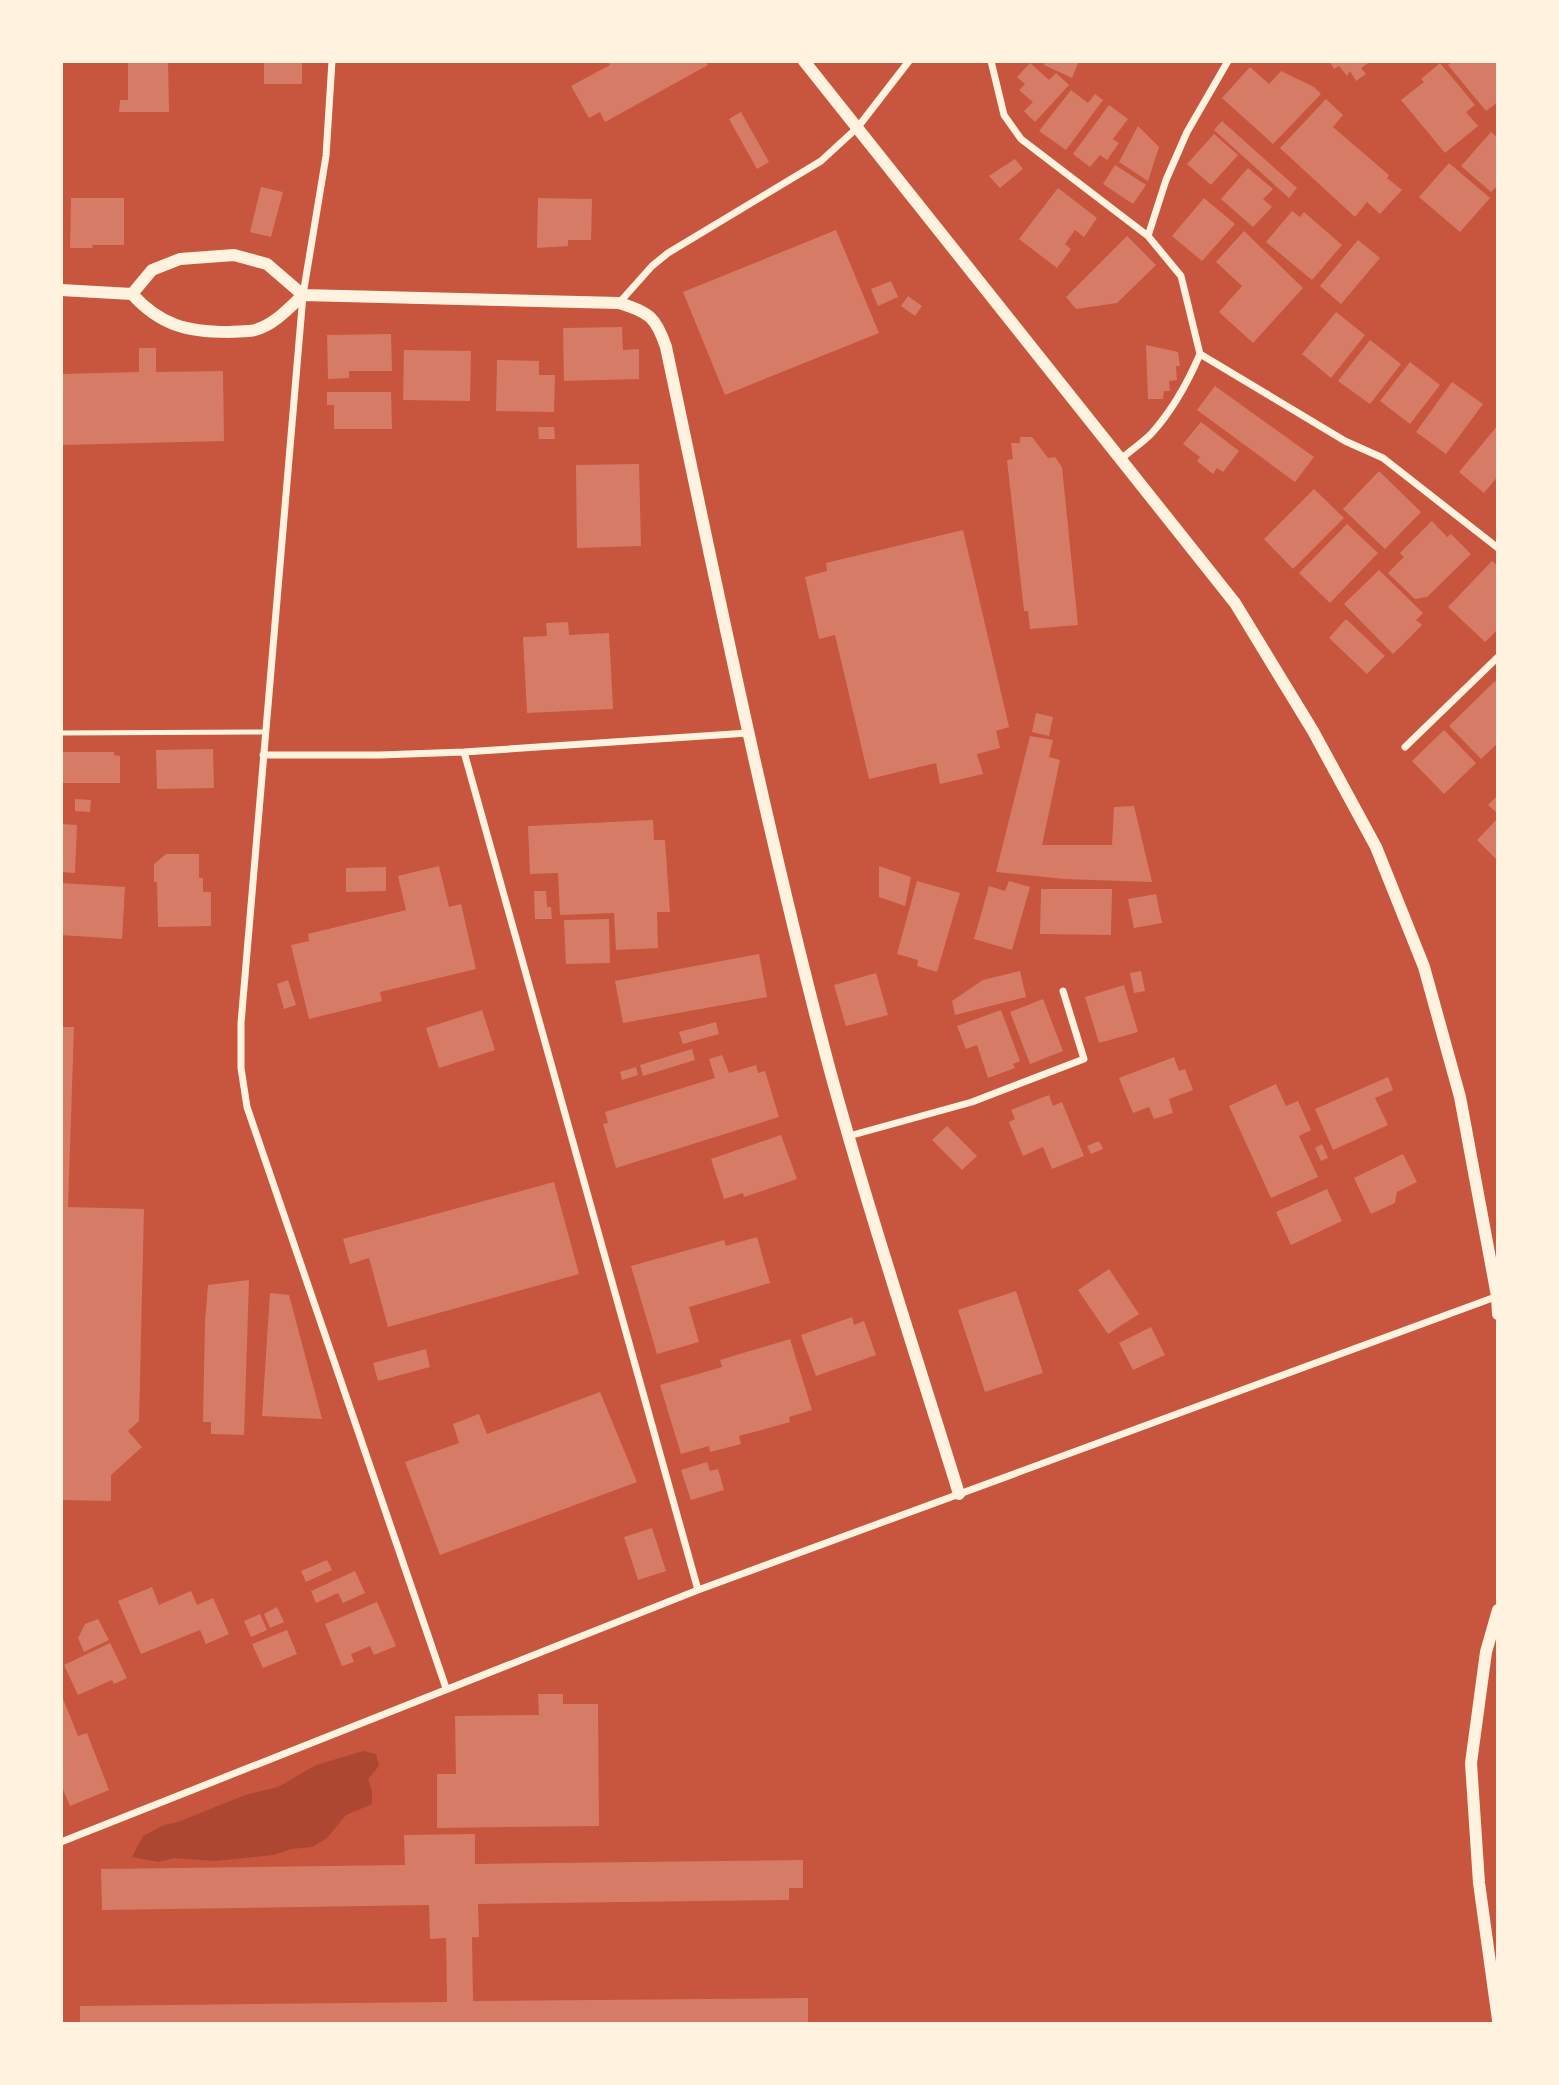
<svg xmlns="http://www.w3.org/2000/svg" width="1559" height="2085" viewBox="0 0 1559 2085" font-family="Raleway,sans-serif">
<rect width="100%" height="100%" fill="#c8553d"/>
<path fill="#ae4732" d="M363 1751 376 1754 379 1766 368 1779 372 1791V1804L346 1815 327 1838 312 1847 291 1849 274 1855 215 1861 174 1858 158 1862 132 1857 143 1836 164 1825 178 1822 245 1795 278 1787 316 1765Z"/>
<path fill="#d67c66" d="M128 61H168L169 112H119L120 100H128Z
M264 61H302V84H264Z
M608 61H706L708 65 605 122 600 112 589 118 571 86 610 65Z
M1045 61H1079L1072 78 1044 65Z
M1329 61H1371L1361 68 1366 74 1356 81 1350 71 1347 76 1339 66 1334 69Z
M1453 61H1498V102L1486 111 1448 65Z
M1030 63 1049 80 1056 73 1069 85 1035 122 1024 111 1033 102 1019 90 1025 84 1017 77Z
M1440 63 1475 105 1466 112 1478 126 1445 153 1401 100 1424 82 1421 79Z
M1250 67 1269 84 1281 71 1314 87 1321 94 1273 144 1222 98Z
M1071 90 1088 103 1095 94 1103 100 1066 150 1039 131Z
M1326 99 1343 115 1333 127 1389 175 1387 178 1402 190 1380 214 1367 202 1355 217 1280 148Z
M1109 105 1128 119 1113 139 1119 143 1107 160 1100 155 1090 167 1073 154Z
M741 112 769 162 757 169 729 119Z
M1222 121 1297 188 1289 198 1214 130Z
M1138 126 1159 147 1148 181 1119 162Z
M1491 132 1498 138V185L1491 192 1461 166Z
M1214 134 1238 155 1211 185 1187 164Z
M1015 159 1023 169 1000 188 989 176Z
M1449 163 1490 198 1460 232 1419 197Z
M1115 165 1146 185 1133 204 1103 184Z
M1248 168 1273 189 1263 199 1272 207 1253 227 1221 199Z
M261 187 283 192 271 237 250 232Z
M1058 188 1097 218 1084 237 1075 230 1065 244 1071 249 1057 268 1019 239Z
M71 198H124V245H92L93 248H70Z
M538 198 592 199 591 240H568V246L537 248Z
M1204 198 1235 224 1202 261 1172 236Z
M1292 211 1300 217 1304 212 1342 245 1312 280 1266 242Z
M836 230 879 333 725 395 683 292Z
M1244 231 1303 288 1253 343 1219 312 1242 286 1216 262Z
M1127 236 1156 265 1117 303 1076 309 1066 297Z
M1358 240 1380 258 1341 304 1320 286Z
M891 281 898 297 878 306 871 289Z
M908 296 922 306 915 316 901 306Z
M1336 312 1365 335 1331 378 1302 354Z
M622 327 623 350 639 349V379L564 381 563 328Z
M391 334 392 371H349V378L328 379 327 335Z
M1370 340 1401 364 1370 404 1338 381Z
M1146 345 1178 352 1180 366H1176L1177 380 1169 381 1170 391H1164L1163 399H1148Z
M139 348H156V372L223 371 224 441 61 445V374L139 372Z
M404 350 471 351 470 401 403 400Z
M497 360 539 361V375H555L554 412 496 411Z
M1410 362 1440 385 1410 424 1380 401Z
M1452 382 1483 404 1446 454 1416 432Z
M1215 386 1314 457 1295 482 1197 410Z
M327 392H391L392 429H334V405H327Z
M1201 422 1239 451 1223 472 1217 468 1213 474 1197 461 1200 457 1183 444Z
M1498 425V476L1484 493 1459 472Z
M538 427H554L555 439H539Z
M1020 437H1032L1048 458 1055 457 1062 467 1078 625 1030 629 1028 611H1024L1007 460 1013 459 1011 443H1020Z
M639 464 641 546 577 548 576 465Z
M1379 471 1421 512 1385 549 1343 509Z
M1314 489 1344 518 1293 569 1264 539Z
M1432 521 1447 537 1451 534 1471 554 1427 597 1415 599 1388 573 1404 557 1400 553Z
M1347 524 1378 553 1330 603 1299 573Z
M963 530 1009 727 996 731 1000 748 977 754 983 774 940 784 936 763 869 779 835 635 819 639 805 577 827 571 826 563Z
M1492 561 1498 566V629L1485 642 1448 607Z
M1379 570 1423 613 1416 620 1422 625 1393 654 1344 604Z
M1346 619 1385 656 1367 674 1329 638Z
M568 622 569 635 609 633 613 709 527 713 523 637 547 636 546 623Z
M1495 681 1498 684V743L1481 759 1449 726Z
M1036 713 1053 717 1049 736 1032 732Z
M1444 730 1476 763 1444 794 1412 761Z
M1030 736 1053 740 1049 757 1060 760 1042 845H1112L1114 807 1134 806 1152 882 1064 879 996 872Z
M213 749 214 788 157 789 156 750Z
M63 752H114V755L120 756V783H63Z
M1498 795V814L1488 805Z
M75 799 91 800 90 812 75 811Z
M1498 818V861L1477 840Z
M653 820 654 840H665L670 912H657L658 948 616 950 614 913 560 915 558 873 530 874 528 826Z
M61 824 77 825 75 873 61 872Z
M166 854H199V878H203V892H211V926L158 927 157 882H154V864Z
M439 866 449 907 461 904 476 969 380 992 382 1001 309 1019 291 945 309 941 308 934 406 910 398 876Z
M879 866 911 877 905 906 879 897Z
M386 867V891L346 892V868Z
M917 881 960 893 937 972 917 966 918 960 897 954Z
M1009 881 1030 887 1012 950 974 939 989 886 1005 891Z
M61 883 125 887 122 939 61 935Z
M1041 889H1112L1111 935 1040 934Z
M534 891H546L547 907H551L552 919H535Z
M1156 894 1162 923 1134 928 1128 899Z
M609 919 610 963 566 964 564 920Z
M759 954 767 997 623 1023 615 981Z
M1020 971 1026 997 955 1015 952 1001 983 980Z
M1141 971 1145 991 1134 993 1130 973Z
M876 973 888 1015 846 1026 834 985Z
M288 980 296 1005 284 1009 277 984Z
M1124 985 1138 1032 1099 1043 1085 997Z
M1043 999 1063 1051 1030 1064 1010 1012Z
M482 1010 495 1050 439 1068 426 1028Z
M1001 1010 1020 1061 1013 1064 1015 1068 988 1078 977 1045 966 1049 957 1026Z
M716 1022 719 1034 683 1044 679 1032Z
M61 1027H74L68 1207 144 1209 139 1421 128 1431 142 1447 111 1475V1501L61 1500Z
M692 1049 695 1060 643 1076 640 1065Z
M722 1055 729 1073 756 1065 758 1073 765 1071 779 1117 616 1168 603 1124 608 1123 605 1112 715 1078 709 1059Z
M1174 1057 1179 1071 1185 1069 1193 1090 1169 1099 1173 1113 1154 1119 1149 1107 1133 1113 1119 1078Z
M636 1067 638 1075 622 1080 620 1072Z
M1388 1077 1393 1090 1375 1098 1388 1125 1333 1150 1315 1109Z
M1276 1084 1286 1106 1298 1101 1311 1130 1299 1136 1318 1177 1271 1198 1229 1106Z
M1049 1095 1053 1106 1062 1102 1084 1156 1052 1169 1043 1147 1023 1156 1009 1122 1015 1119 1011 1110Z
M947 1126 977 1156 962 1170 932 1140Z
M781 1135 797 1179 744 1197 743 1193 724 1199 711 1159Z
M1099 1141 1103 1149 1091 1154 1087 1146Z
M1322 1144 1328 1158 1321 1161 1315 1148Z
M1403 1154 1417 1182 1397 1192 1395 1203 1371 1214 1354 1178Z
M554 1182 579 1274 388 1327 369 1258 350 1264 343 1239Z
M1327 1189 1342 1221 1291 1245 1276 1212Z
M757 1237 770 1283 689 1307 699 1342 657 1354 631 1266 724 1240 726 1246Z
M1109 1269 1139 1314 1108 1334 1078 1290Z
M249 1280 244 1435 211 1434V1422H203L205 1321 208 1285Z
M1016 1291 1043 1373 985 1392 958 1310Z
M270 1293 289 1295 322 1419 262 1416Z
M852 1317 854 1325 864 1321 876 1355 816 1376 801 1335Z
M1151 1327 1165 1355 1133 1370 1119 1343Z
M790 1339 812 1410 789 1417 790 1422 739 1436 741 1444 710 1452 709 1446 681 1454 660 1385 722 1367 720 1360Z
M426 1349 430 1367 378 1381 373 1363Z
M600 1392 637 1482 440 1555 405 1462 459 1443 453 1424 479 1414 487 1434Z
M707 1462 710 1471 718 1469 724 1490 691 1500 681 1470Z
M652 1528 666 1571 638 1580 624 1537Z
M327 1560 332 1570 306 1582 301 1571Z
M355 1571 365 1593 343 1603 338 1593 316 1603 311 1591Z
M152 1587 159 1605 191 1591 197 1605 213 1598 229 1634 206 1644 200 1630 141 1654 118 1601Z
M377 1602 396 1646 374 1655 370 1646 351 1654 354 1662 342 1666 325 1624Z
M277 1607 284 1622 270 1628 264 1614Z
M260 1614 267 1630 251 1637 244 1621Z
M98 1619 109 1640 84 1652 78 1638 85 1624Z
M287 1630 297 1654 263 1668 252 1644Z
M110 1643 127 1678 114 1684 112 1680 78 1695 64 1665Z
M61 1694 78 1736 87 1733 109 1790 70 1806 61 1785Z
M538 1694H563V1704H598L599 1826 437 1828V1774H456L455 1716 539 1715Z
M475 1834V1864L803 1860V1888H789V1900L478 1904 479 1937H472L473 2001 808 1998V2024H80V2006L447 2002 446 1938 430 1939 429 1905 102 1910 101 1869 405 1865 404 1835Z"/>
<g fill="none" stroke-linecap="round" stroke-linejoin="round">
<path stroke="#fff3e0" stroke-width="5" d="M61 733 265 732"/>
<path stroke="#fff3e0" stroke-width="7" d="M332 61 326 156 303 295 241 1023V1068L247 1107 446 1688
M991 61 1004 115 1021 139 1148 236 1181 276 1200 354 1345 441 1383 458 1498 548
M1148 236 1166 180 1187 132 1228 61
M619 303 652 266 668 253 821 161 858 127 909 61
M1121 459C1130 451 1142 443 1151 434 1172 411 1188 382 1200 354
M1405 747 1498 657
M464 752 698 1590
M263 755H380L464 752 748 733
M849 1136 972 1102 1084 1059 1063 991
M61 1842 698 1590 1498 1296"/>
<path stroke="#fff3e0" stroke-width="12" d="M804 61 1235 603 1313 731 1376 847 1424 967 1460 1097 1497 1296 1498 1314
M61 290 132 294C160 325 187 332 228 332 237 331 247 332 255 330 274 325 289 308 303 295
M132 294 152 270 180 259 234 255 267 264 303 295 619 303C649 312 656 317 666 347 717 588 766 829 829 1067 868 1210 915 1352 959 1494
M1498 1610 1486 1652 1471 1763 1479 1883 1498 2020"/>
</g>
<rect width="1559" height="2085" fill="none" stroke="#fff3e0" stroke-width="126"/>
</svg>
